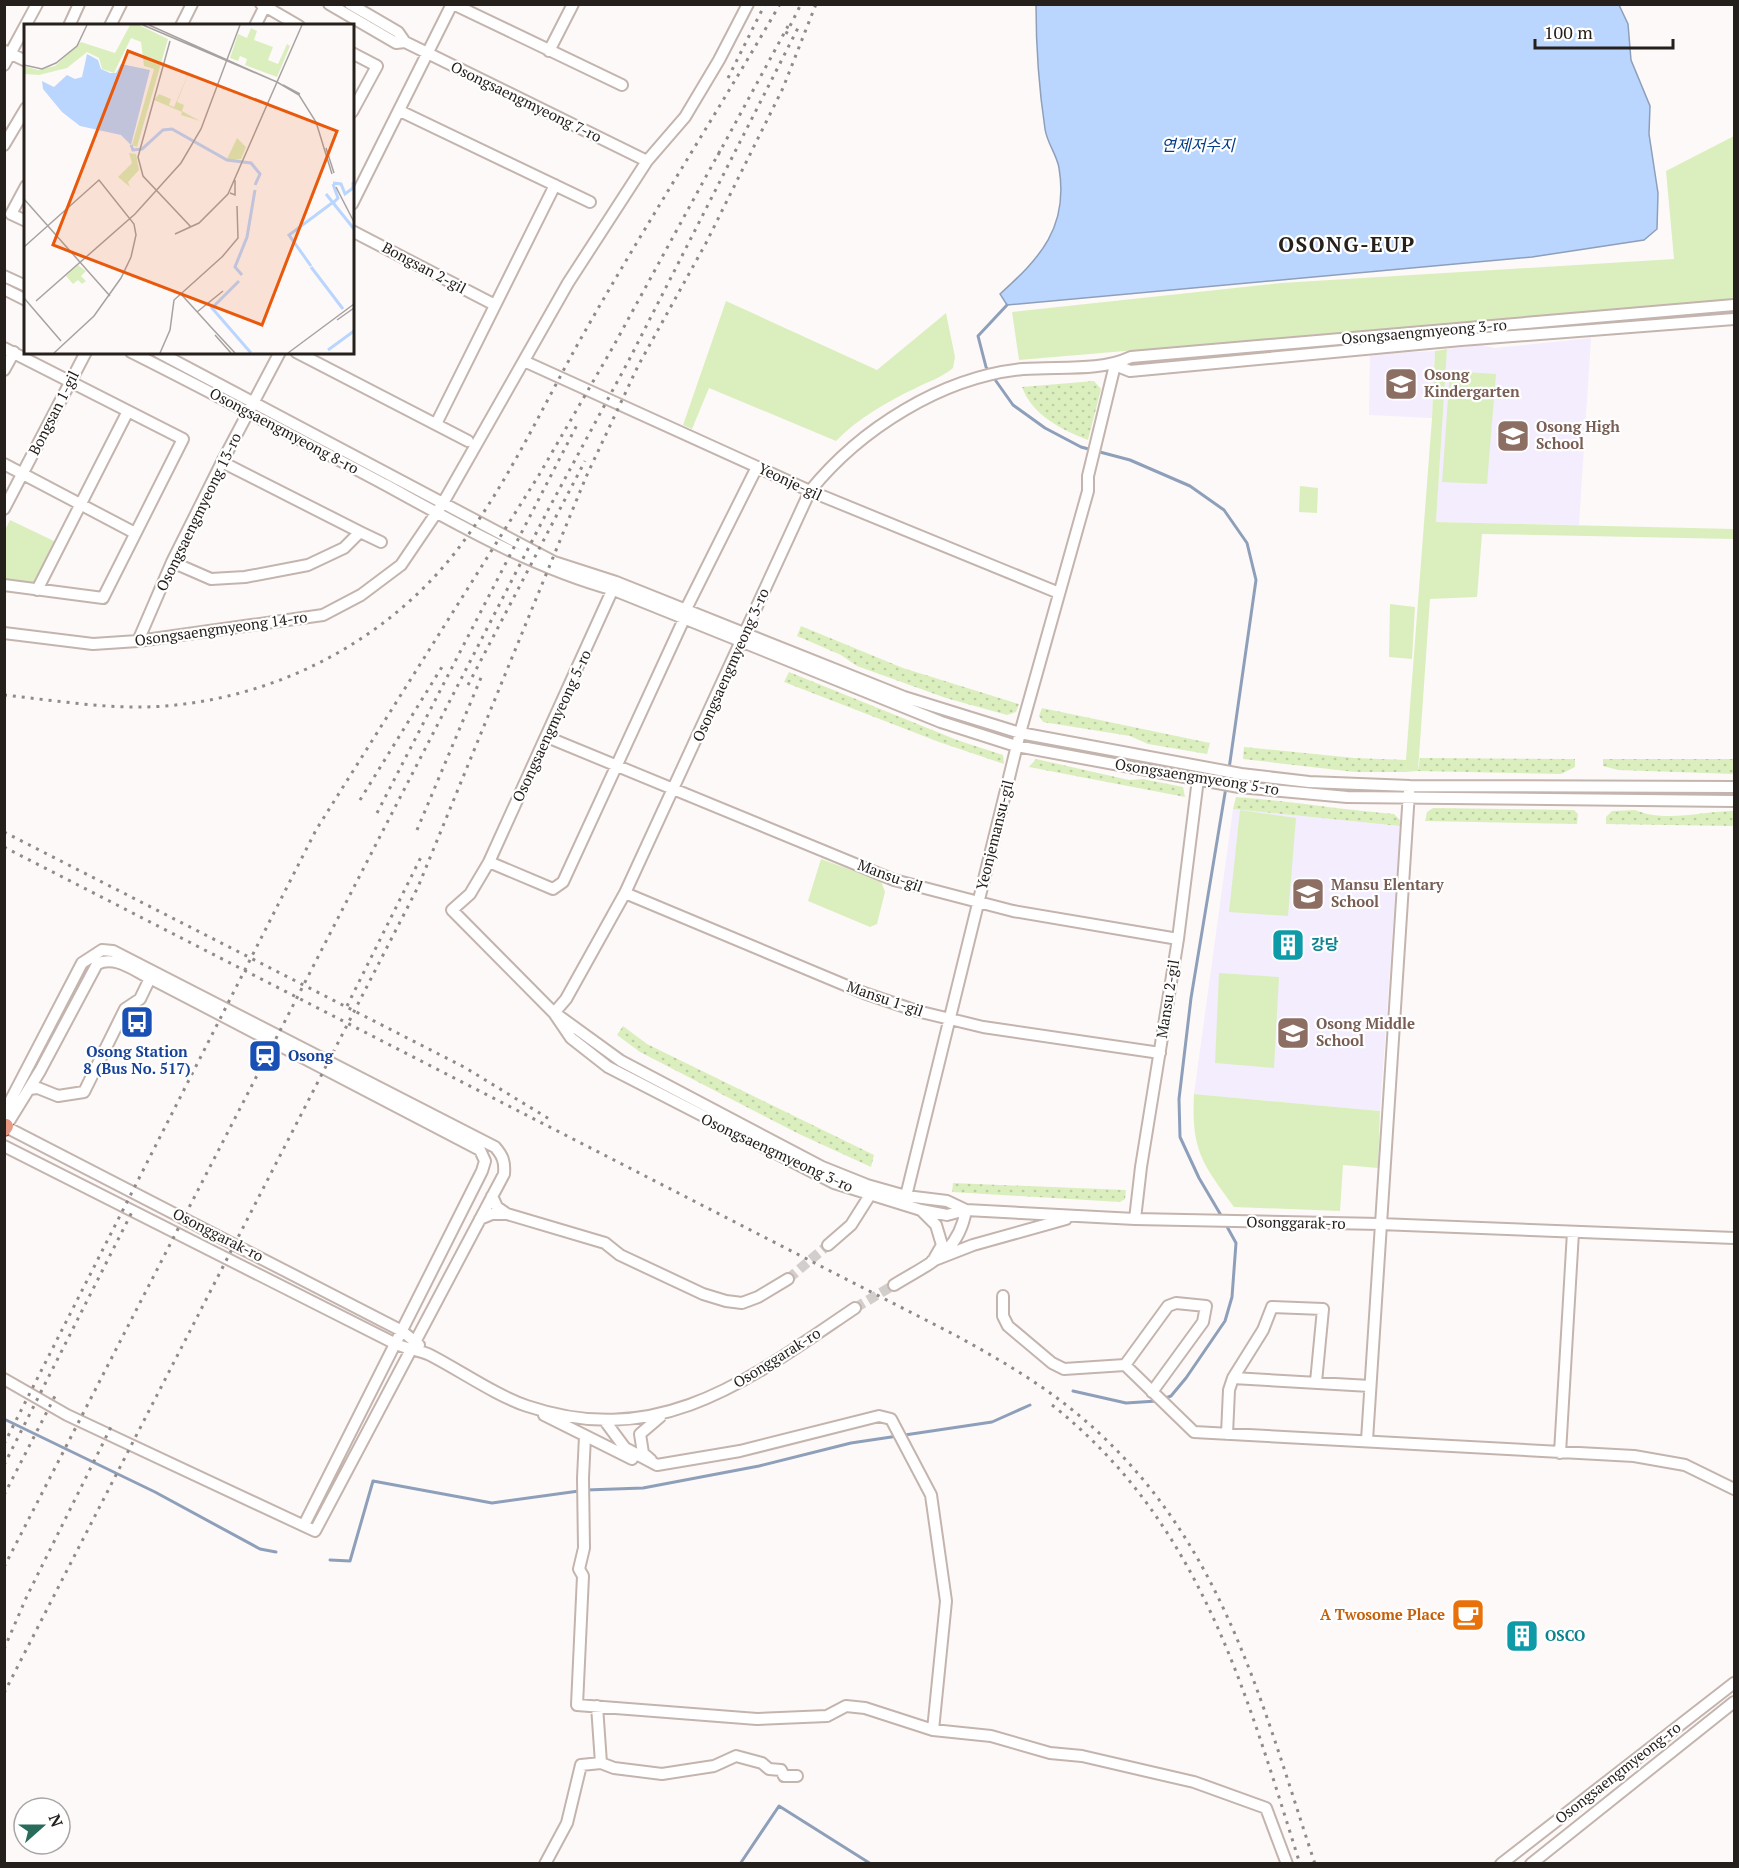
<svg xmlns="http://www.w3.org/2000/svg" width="1739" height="1868" viewBox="0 0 1739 1868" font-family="'PT Serif','Noto Sans KR',serif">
<defs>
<pattern id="grass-dots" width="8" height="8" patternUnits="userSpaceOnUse" patternTransform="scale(1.5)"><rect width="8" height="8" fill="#dbefbe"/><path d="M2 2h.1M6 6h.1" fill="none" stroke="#bccda3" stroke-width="1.8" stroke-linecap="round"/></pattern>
</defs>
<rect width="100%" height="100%" fill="#fdf9f8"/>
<path fill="#f3edfe" d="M1591 338 1579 525 1436 522 1447 349 1480 345 1495 348Z
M1435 351 1432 418 1369 415 1370 354Z
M1233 809 1400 826 1380 1111 1194 1094Z"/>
<path fill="url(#grass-dots)" d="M1094 381 1101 389 1088 440C1062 430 1032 415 1022 387Z
M801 626 903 668 1019 704 1016 712 1007 715 946 698 857 666 841 655 797 636Z
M789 672 957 740 1003 755 1004 764 939 742 784 682Z
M1042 708 1210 743 1207 754 1148 744 1130 736 1043 722 1039 716Z
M1244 747 1354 758 1407 760 1405 772H1355L1243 759Z
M1420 758 1575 759V767L1561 774 1418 771Z
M1036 759 1129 780 1143 779 1183 787 1185 797 1029 767Z
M1603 759H1734V774L1618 770 1603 766Z
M1236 797C1290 801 1341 810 1394 814L1400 820V826L1233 809Z
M1433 808 1574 810 1578 814 1577 824 1425 821 1427 812Z
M1635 810C1665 823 1703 811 1734 811V826L1606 824V817L1612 811Z
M623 1026 647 1044 874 1155 871 1167 799 1134 640 1052 617 1035Z
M953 1183 1126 1190 1125 1199 1120 1202 952 1192Z"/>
<path fill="#dbefbe" d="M1734 136V299L1019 360 1012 312 1281 283 1674 259 1666 171Z
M726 301 877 370 946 313 955 357 953 368C941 378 929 381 916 388 888 401 857 419 836 441L709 388 692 429 683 425Z
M1447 349 1436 522 1734 529V539L1482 534 1477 597 1430 599 1418 771 1405 772 1432 418 1435 351Z
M1450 371 1496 374 1487 484 1442 482Z
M1300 486 1318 488 1317 513 1299 512Z
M10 520 56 542 35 582 31 585 5 582V530Z
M1390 604 1415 607 1412 659 1389 657Z
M1240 810 1296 818 1288 916 1229 912Z
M821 859 881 881 885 892 877 924 870 927 808 901Z
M1219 973 1279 977 1274 1068 1215 1063Z
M1194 1094 1380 1111 1378 1168 1343 1165 1340 1211 1234 1207C1202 1163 1191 1150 1194 1094Z"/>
<path fill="#bad6fe" stroke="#8e9fba" stroke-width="1.5" d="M1036 5H1619L1628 24 1631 60 1650 106 1649 134 1658 193 1657 229 1644 240 1532 257 1007 305 1000 294C1040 258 1069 227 1059 168 1057 155 1047 143 1045 129 1039 89 1036 45 1036 5Z"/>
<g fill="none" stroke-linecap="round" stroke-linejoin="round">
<path stroke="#8e9fba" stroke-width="3" d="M1007 305 978 336 986 367 1013 405 1045 428 1081 447 1130 460 1190 486 1224 510 1247 543 1256 580 1229 769
M1222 1217 1199 1178 1180 1137 1179 1099 1191 998 1228 775
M1073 1391 1126 1403 1157 1401
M1163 1399 1171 1396 1186 1378 1225 1321 1232 1297 1236 1243 1225 1223
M4 1419 155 1492 260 1549 276 1552
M586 1490 643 1488 759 1466 851 1443 992 1422 1030 1405
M330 1560 350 1561 373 1481 492 1503 579 1491
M740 1864 779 1806 871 1864"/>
<path stroke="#d2cecc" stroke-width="10" stroke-dasharray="10 5" stroke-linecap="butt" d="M788 1279 828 1245
M855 1308 894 1285"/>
<g stroke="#c4b4ae" stroke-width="14">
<path id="minor" d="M261 4 299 26
M329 4 396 43 405 42 647 161
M350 4 398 32 405 42
M453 4 622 85
M69 26 79 4
M110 26 121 4
M181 26 192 4
M255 26 266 4
M5 51 26 61
M549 51 573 4
M352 53 377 66 352 112
M4 65 37 4
M400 111 590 202
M4 145 26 108
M26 186 11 214 26 221
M352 204 452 4
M352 231 495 305
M4 276 26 286
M4 289 26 300
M4 348 183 439 103 598 4 585
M131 352C217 395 301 440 386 485 459 525 533 568 614 590L941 722 1016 746 1239 787 1347 797 1734 801
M158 352 554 562 616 582 904 697 1020 733 1241 774 1309 782 1410 786 1734 787
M296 352 468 441
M526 362 810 491 1059 593
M1115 365 1130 371 1461 340 1734 319
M4 370 14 352
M436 424 555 185
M4 464 135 533
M4 509 86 352
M360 532 381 542
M172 562 211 579 245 577 308 565 344 548 360 532 222 462
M616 582 489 862 470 894 452 910 554 1013 571 1038 608 1067 834 1183 921 1210 947 1215 966 1210 1135 1219 1380 1224 1734 1238
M37 590 128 411
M686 609 757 467
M4 633 93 644 138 641 323 615 361 595 401 565 443 503 568 283 647 161 685 117 719 60 748 4
M138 641 172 562 222 462 280 352
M547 737 894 880 1013 911 1178 939
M489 862 553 889 563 882 684 619
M625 893 864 993 917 1011 983 1027 1160 1053
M554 1013 566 999 625 893 810 491C860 429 942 377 1023 369 1059 366 1099 372 1131 357L1734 305
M559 1016 621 1061 822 1167 867 1185 906 1196 947 1201 966 1210
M29 1089 38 1088 58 1096 84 1092 125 1009 140 999 153 972
M4 1113 82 963 102 950 113 951 495 1147C503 1156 505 1162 504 1174L315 1531 67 1415 4 1379
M4 1126 402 1331 419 1345
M6 1126 40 1071 97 964C115 955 133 970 150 978L480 1150 485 1161 482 1171 304 1525
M4 1146 396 1344C407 1349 420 1350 430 1355 461 1371 495 1395 527 1406 660 1451 751 1378 855 1308
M906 1196 1020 733 1088 491V476L1115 365
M921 1210 936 1225 942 1245 935 1257
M507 1214 605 1243 620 1255 703 1294 726 1301 742 1303 758 1297 788 1279
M480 1219 492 1214H507L497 1207 492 1196
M1135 1219 1141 1167 1178 939 1198 779
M828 1245 851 1225 870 1195
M932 1261 973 1245 1066 1219
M894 1285C929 1263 958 1255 966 1210
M1003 1296V1316L1008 1326 1052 1363 1064 1369 1125 1365 1194 1432 1634 1456 1685 1465 1734 1489
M1125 1365 1168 1306 1176 1303 1206 1306 1203 1322 1152 1392
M1316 1382 1323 1309 1272 1307 1263 1330 1233 1378 1370 1386
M544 1415 632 1459
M605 1421 625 1448 657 1465 740 1451 879 1416 891 1419 931 1495 946 1601 933 1730
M1227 1434 1229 1390 1233 1378
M585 1436 583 1478 584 1548 579 1569 583 1576 577 1705 757 1719 827 1716 846 1706 865 1708 933 1730 991 1736 1050 1753 1082 1756 1194 1782 1266 1808 1287 1864
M1367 1440 1409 792
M1560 1453 1573 1232
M651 1460 643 1453 640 1434 660 1417
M597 1706 601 1763
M545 1864 567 1823 581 1765 601 1763 614 1768 662 1774 714 1766 736 1756 762 1763 769 1769 781 1770 784 1776H797
M1501 1864 1734 1683
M1531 1864 1734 1702"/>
</g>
<g stroke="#9c442b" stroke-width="16">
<path id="major" d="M4 1129 6 1126"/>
</g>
<use href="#minor" stroke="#fff" stroke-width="10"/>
<use href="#major" stroke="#e99a84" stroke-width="14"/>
<path stroke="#908b89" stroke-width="3" stroke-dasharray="3 6" stroke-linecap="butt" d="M786 34 801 4
M728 78 765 4
M718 155 788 26
M468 685 585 461
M4 695C51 700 100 708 147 707 265 703 380 647 454 554 507 486 542 407 584 333 647 222 716 115 780 4
M360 800 445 662
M377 813 579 421
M417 830 483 673
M4 832 464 1067 551 1120
M4 847 955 1335C995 1357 1035 1380 1070 1408 1219 1527 1258 1692 1315 1864
M347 1006 423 853
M1052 1405C1201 1523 1245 1690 1300 1864
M4 1444 316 830 539 475 613 347 721 149
M4 1465 134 1208
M4 1495 55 1396
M4 1567 548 510 629 360 799 26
M4 1649 27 1596 112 1425
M4 1693 418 887 586 477 638 366 706 243 783 88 816 4"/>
</g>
<defs>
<g id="school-square" transform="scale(1.725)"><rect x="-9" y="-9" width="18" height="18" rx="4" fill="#8d6e63" stroke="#fff"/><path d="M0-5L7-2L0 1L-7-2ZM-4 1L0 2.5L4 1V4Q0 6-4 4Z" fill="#fff"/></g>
<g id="building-square" transform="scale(1.725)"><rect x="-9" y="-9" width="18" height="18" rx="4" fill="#0f9aa8" stroke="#fff"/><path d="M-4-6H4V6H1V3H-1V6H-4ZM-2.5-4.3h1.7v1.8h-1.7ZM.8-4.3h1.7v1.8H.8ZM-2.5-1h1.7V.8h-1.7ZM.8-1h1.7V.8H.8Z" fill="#fff"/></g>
<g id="bus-square" transform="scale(1.725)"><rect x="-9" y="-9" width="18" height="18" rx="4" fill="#1a4fb4" stroke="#fff"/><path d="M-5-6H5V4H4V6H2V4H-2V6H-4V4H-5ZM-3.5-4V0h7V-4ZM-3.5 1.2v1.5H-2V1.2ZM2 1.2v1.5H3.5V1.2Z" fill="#fff"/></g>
<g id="station-square" transform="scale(1.725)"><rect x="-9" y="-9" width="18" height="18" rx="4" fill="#1a4fb4" stroke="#fff"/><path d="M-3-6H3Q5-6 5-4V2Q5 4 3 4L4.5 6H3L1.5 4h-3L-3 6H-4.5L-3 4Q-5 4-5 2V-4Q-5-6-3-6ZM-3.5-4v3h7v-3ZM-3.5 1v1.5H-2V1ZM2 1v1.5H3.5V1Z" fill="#fff"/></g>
<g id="cafe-square" transform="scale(1.725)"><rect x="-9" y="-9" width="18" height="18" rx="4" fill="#e8710a" stroke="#fff"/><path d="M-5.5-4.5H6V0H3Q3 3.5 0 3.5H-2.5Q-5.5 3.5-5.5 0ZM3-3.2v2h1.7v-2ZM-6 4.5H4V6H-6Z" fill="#fff"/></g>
</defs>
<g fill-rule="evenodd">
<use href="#school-square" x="1401" y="384"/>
<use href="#school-square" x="1513" y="436"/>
<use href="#school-square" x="1308" y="894"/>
<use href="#building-square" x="1288" y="945"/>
<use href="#bus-square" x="137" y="1022"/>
<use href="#school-square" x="1293" y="1033"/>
<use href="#station-square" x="265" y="1056"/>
<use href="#cafe-square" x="1468" y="1615"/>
<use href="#building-square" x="1522" y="1636"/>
</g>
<g text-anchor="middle" stroke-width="4.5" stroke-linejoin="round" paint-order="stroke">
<g font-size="15" fill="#26201d" stroke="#fff">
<text transform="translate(526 102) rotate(26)" y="5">Osongsaengmyeong 7-ro</text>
<text transform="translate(424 268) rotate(28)" y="5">Bongsan 2-gil</text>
<text transform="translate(1424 332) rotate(-5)" y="5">Osongsaengmyeong 3-ro</text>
<text transform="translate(54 413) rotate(-63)" y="5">Bongsan 1-gil</text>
<text transform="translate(284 431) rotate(28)" y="5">Osongsaengmyeong 8-ro</text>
<text transform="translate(790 482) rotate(25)" y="5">Yeonje-gil</text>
<text transform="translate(199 512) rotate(-64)" y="5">Osongsaengmyeong 13-ro</text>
<text transform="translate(221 629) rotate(-8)" y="5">Osongsaengmyeong 14-ro</text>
<text transform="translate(731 665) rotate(-66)" y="5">Osongsaengmyeong 3-ro</text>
<text transform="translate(552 726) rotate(-65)" y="5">Osongsaengmyeong 5-ro</text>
<text transform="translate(1197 777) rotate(9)" y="5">Osongsaengmyeong 5-ro</text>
<text transform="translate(995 835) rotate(-76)" y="5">Yeonjemansu-gil</text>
<text transform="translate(890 876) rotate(20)" y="5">Mansu-gil</text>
<text transform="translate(885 999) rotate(19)" y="5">Mansu 1-gil</text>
<text transform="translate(1168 999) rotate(-81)" y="5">Mansu 2-gil</text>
<text transform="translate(777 1153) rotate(25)" y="5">Osongsaengmyeong 3-ro</text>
<text transform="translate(1296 1223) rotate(1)" y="5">Osonggarak-ro</text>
<text transform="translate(218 1235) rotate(27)" y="5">Osonggarak-ro</text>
<text transform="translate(777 1358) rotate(-32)" y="5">Osonggarak-ro</text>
<text transform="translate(1618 1773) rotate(-38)" y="5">Osongsaengmyeong-ro</text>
</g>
<g font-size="15" font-weight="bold" fill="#785e54" stroke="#fff" text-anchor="start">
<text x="1424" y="380">Osong<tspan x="1424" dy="17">Kindergarten</tspan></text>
<text x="1536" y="432">Osong High<tspan x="1536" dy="17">School</tspan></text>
<text x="1331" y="890">Mansu Elentary<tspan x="1331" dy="17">School</tspan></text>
<text x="1316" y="1029">Osong Middle<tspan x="1316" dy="17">School</tspan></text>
</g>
<g font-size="15" font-weight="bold" fill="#0d838f" stroke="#fff" text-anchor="start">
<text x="1311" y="950">강당</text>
<text x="1545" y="1641">OSCO</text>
</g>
<g font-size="15" font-weight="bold" fill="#164399" stroke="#fff">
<text x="137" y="1057">Osong Station<tspan x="137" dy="17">8 (Bus No. 517)</tspan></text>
<text x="288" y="1061" text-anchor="start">Osong</text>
</g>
<g font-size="15" font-weight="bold" fill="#c56008" stroke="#fff" text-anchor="end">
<text x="1445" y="1620">A Twosome Place</text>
</g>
<g font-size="16" font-style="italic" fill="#033c87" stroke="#fff">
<text x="1198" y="151">연제저수지</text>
</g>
<g font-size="21" font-weight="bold" letter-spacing="1.5" fill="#26201d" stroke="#fff">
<text x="1347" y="252">OSONG-EUP</text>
</g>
</g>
<g transform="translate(24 24)">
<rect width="330" height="330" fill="#fdf9f8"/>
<path d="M106 1H115L144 15 113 123 108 121 130 45 120 42 117 18 107 14 90 49 78 45 75 34 63 28 43 44 15 51 0 50V42L14 46 31 42 57 18 91 29ZM227 4 233 7 230 16 249 23 244 36 254 40 263 20 266 22 253 53 221 41 223 35 216 32 214 37 206 34 214 10 223 14ZM168 41 153 78 160 81 158 87 176 97 157 91 158 88 130 76 135 70 147 75 145 81 150 83ZM213 114 222 123 217 135 207 136 203 135ZM105 129 112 130 115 146 104 158 106 163 94 153 108 139ZM54 241 62 247 57 252 62 257 58 260 54 256 49 260 42 252Z" fill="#dbefbe"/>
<path d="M63 30 74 36 77 45 86 49H92L97 40 126 46 107 121 97 111 56 102 38 88 19 65 18 57 30 63 43 51 51 55 58 53Z" fill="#bad6fe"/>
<path fill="none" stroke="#bad6fe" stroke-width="3" d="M107 121 109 126 118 125 139 106 148 105 203 136 227 139 236 150 231 161M309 159 317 160 321 170 329 164V158M309 160 314 174 310 178M302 170 330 205M287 242 265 211 308 179M287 243 319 285M218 251 211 243 223 213 231 166M215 257 188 284 227 329M304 326 330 307"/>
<path fill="none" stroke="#a7a2a0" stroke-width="1.5" d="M119 1 253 58 275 71 292 98 308 150M125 1 246 55M146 17 114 133 119 152 167 203M0 41 18 45 32 39 53 22 63 1M259 61 276 70M302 124 310 149M312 163 330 198M206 169 211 171V156M0 175 86 272M151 210 175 199 204 170 278 1M0 223 75 156 110 200 112 211 107 233 97 254 70 292 30 329M198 233 214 214 213 182M156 269 186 302M0 274 37 317M12 277 111 190 157 139 177 105 216 1M173 288 199 267M313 296 330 284M185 301 211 329M191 311 207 329M136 329 146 306 150 276 199 232M264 329 330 280"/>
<path fill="#e8590c" fill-opacity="0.15" stroke="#e8590c" stroke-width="3" d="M104 27 313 107 238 301 29 221Z"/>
<rect width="330" height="330" fill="none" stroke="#26201d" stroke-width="3"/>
</g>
<rect width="1739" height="1868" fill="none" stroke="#26201d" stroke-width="12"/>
<g transform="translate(42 1826) rotate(69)"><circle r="28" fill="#ffffff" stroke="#a8a6a5" stroke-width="1.5"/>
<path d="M0-4.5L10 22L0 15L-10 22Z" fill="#2a6c5c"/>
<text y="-9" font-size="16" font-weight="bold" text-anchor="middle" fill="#26201d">N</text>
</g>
<path d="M1535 39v9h138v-9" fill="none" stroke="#26201d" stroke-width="3"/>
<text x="1544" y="39" font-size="18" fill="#26201d" stroke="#ffffff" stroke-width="4.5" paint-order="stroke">100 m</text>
</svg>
